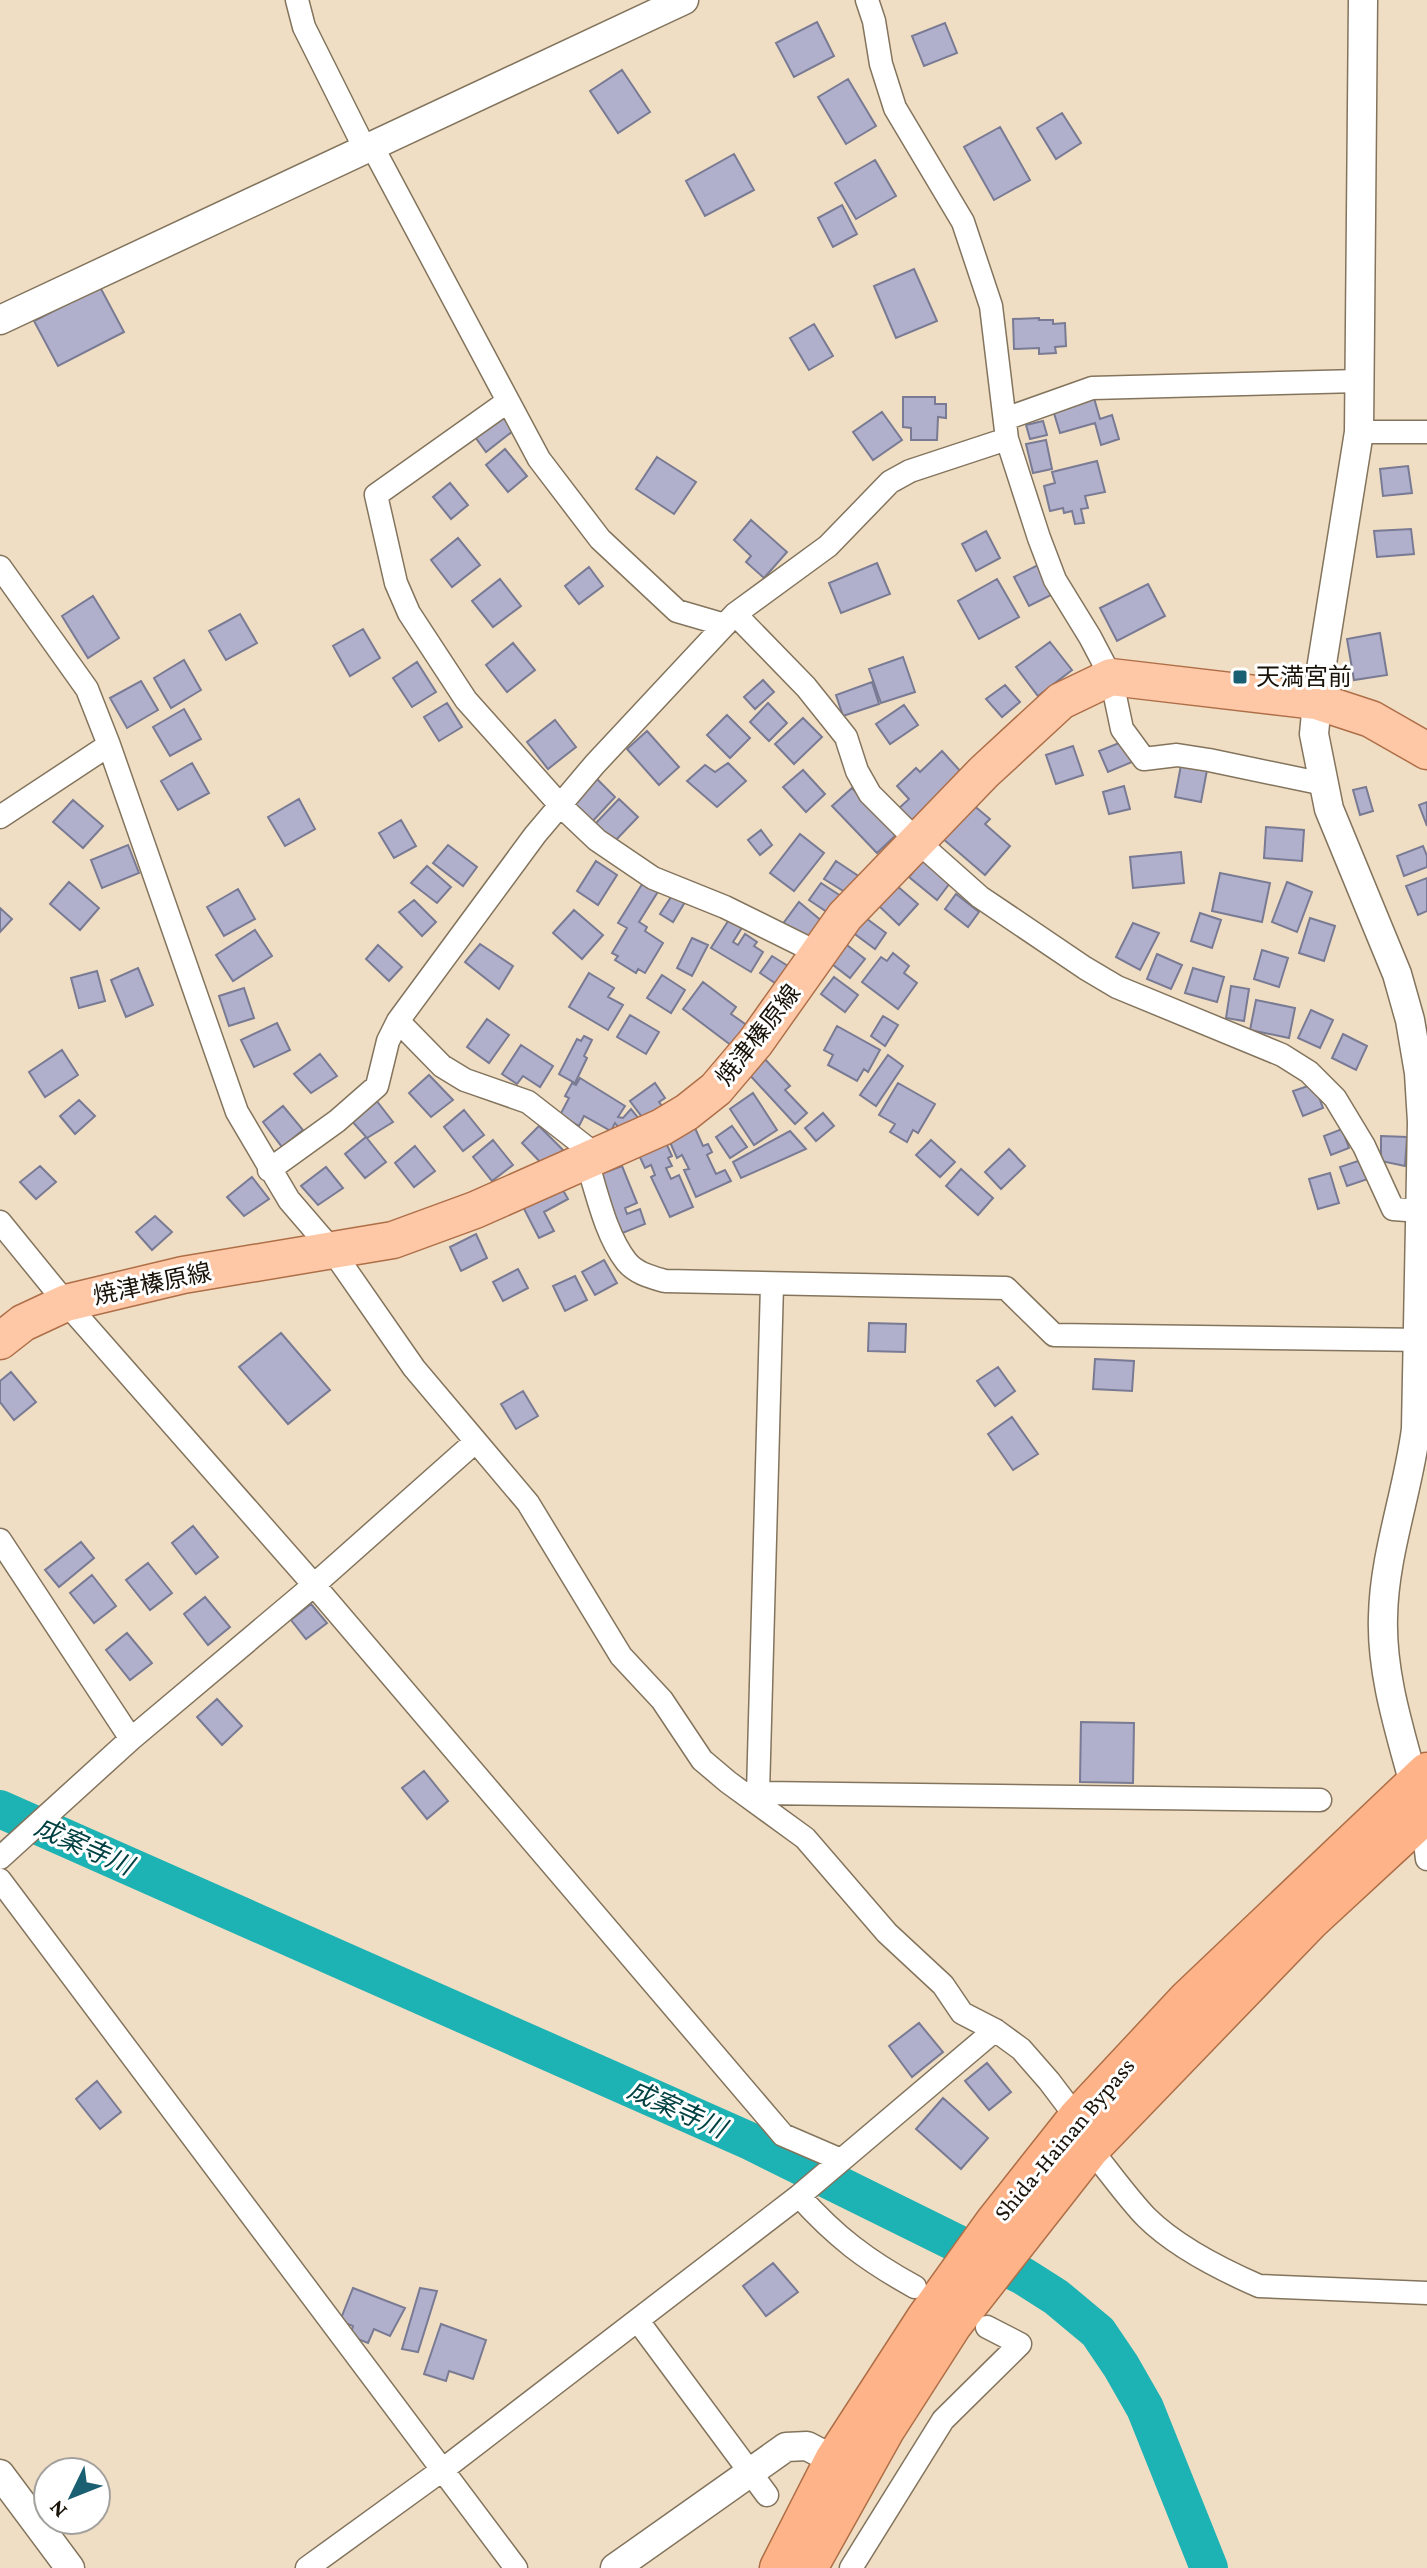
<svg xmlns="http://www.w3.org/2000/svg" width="1427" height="2568" viewBox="0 0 1427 2568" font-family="'Crimson Pro','Noto Sans JP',serif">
<rect width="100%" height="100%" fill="#f0dec4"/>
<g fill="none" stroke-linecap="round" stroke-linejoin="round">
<path stroke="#1db2b3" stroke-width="38" d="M0 1809 752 2142 1023 2276 1056 2297 1098 2332 1121 2366 1145 2408 1209 2568"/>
</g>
<path fill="#b0b0cc" stroke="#797a93" stroke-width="2" d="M817 22 834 56 794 77 776 43Z
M945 23 957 53 924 66 912 36Z
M622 70 650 112 618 133 590 91Z
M848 79 876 126 846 144 818 97Z
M1062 113 1081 143 1056 159 1037 128Z
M1000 127 1030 180 994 200 964 147Z
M734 154 754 190 705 216 686 181Z
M875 160 896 196 856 219 835 183Z
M842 205 857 234 833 247 818 218Z
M914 269 937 321 896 338 874 286Z
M100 287 124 332 58 366 34 321Z
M1039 318V320H1053V324L1065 323 1066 346 1055 347 1056 353 1039 354V348L1014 349 1013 319Z
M814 324 833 356 809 370 790 338Z
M903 397H935V404H946V418L938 417 937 440H911V428L903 427Z
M1094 398 1100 419 1112 415 1119 439 1101 445 1095 423 1060 433 1053 410Z
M882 412 902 440 873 460 853 432Z
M501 414 513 431 486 452 473 434Z
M1043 421 1047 435 1030 439 1026 425Z
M1046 440 1052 469 1033 473 1026 444Z
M505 449 527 476 508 492 486 465Z
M657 457 696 482 674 514 636 489Z
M1097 461 1105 492 1085 496 1088 508 1081 509 1084 523 1075 524 1072 511 1064 513 1063 508 1050 511 1044 486 1055 483 1052 472Z
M1408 466 1412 493 1383 496 1380 469Z
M450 483 468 505 451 519 433 497Z
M751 520 787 552 764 578 746 562 751 556 734 540Z
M1411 529 1414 554 1377 557 1374 531Z
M986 531 1000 558 976 571 962 544Z
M458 538 480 565 452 587 431 560Z
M877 563 890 594 841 613 829 583Z
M1038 565 1053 594 1029 606 1014 577Z
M589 567 603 586 579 604 565 586Z
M500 579 521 606 493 627 472 601Z
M997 579 1019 617 979 639 958 601Z
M1148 584 1165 616 1117 641 1100 608Z
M93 596 119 638 88 658 62 616Z
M240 614 257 643 226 660 209 631Z
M363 629 380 658 350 676 333 646Z
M1380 633 1387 675 1354 680 1347 639Z
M1050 642 1072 670 1038 696 1016 667Z
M513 643 535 670 507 692 486 665Z
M903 657 915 692 881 703 869 669Z
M184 660 201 690 171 708 154 678Z
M417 662 436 692 412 707 393 678Z
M763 680 774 692 755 709 744 697Z
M141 681 158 710 127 728 110 698Z
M872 682 879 704 843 716 836 695Z
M1005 685 1020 702 1002 717 986 699Z
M447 703 462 727 439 741 424 717Z
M768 703 787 723 769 741 750 722Z
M904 705 918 725 890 744 876 724Z
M184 709 201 739 170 756 153 727Z
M727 715 750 738 730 758 707 735Z
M803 718 822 737 794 764 775 744Z
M555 720 576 747 548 769 527 742Z
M647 731 679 767 659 785 627 749Z
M1124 741 1132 762 1108 772 1099 751Z
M1073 746 1083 775 1056 784 1046 755Z
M942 751 963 774 914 829 897 810 909 799 897 786 916 768 920 772Z
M192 763 209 793 178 810 161 781Z
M728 763 746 781 717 807 687 781 705 765 715 772Z
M1181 765 1207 770 1201 802 1175 797Z
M803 770 825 794 806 812 783 787Z
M597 779 615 797 591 823 572 805Z
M1124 786 1130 809 1109 814 1103 792Z
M1366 787 1373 811 1360 815 1353 790Z
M852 788 896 835 877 853 832 806Z
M299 799 315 829 285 846 268 817Z
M619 799 638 817 613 843 594 825Z
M73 800 103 826 83 848 53 822Z
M1427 802V826L1419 805Z
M972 804 990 819 985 824 1010 846 985 875 942 838Z
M401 820 416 846 394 858 379 833Z
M1266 827 1304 830 1302 861 1264 858Z
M761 830 772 845 760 855 748 840Z
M800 834 824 853 794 891 770 873Z
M128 845 139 873 102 888 91 860Z
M448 845 477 867 463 886 433 863Z
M1423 846 1427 856V867L1404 876 1397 856Z
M1181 852 1184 883 1133 888 1130 857Z
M923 860 950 883 937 900 909 877Z
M596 861 617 875 598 905 577 891Z
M836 861 860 877 848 894 824 879Z
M427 866 451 887 437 903 411 883Z
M1220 873 1270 883 1262 922 1212 911Z
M1427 878V911L1418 915 1406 886Z
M644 881 659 890 639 922 647 927 645 931 663 943 645 973 638 969 636 973 615 960 618 956 612 953 627 928 618 923Z
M69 882 99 908 80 930 50 904Z
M1287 882 1312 892 1297 932 1272 922Z
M821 883 844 898 833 916 809 900Z
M896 885 918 904 899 925 878 905Z
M238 889 255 919 224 936 207 907Z
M673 894 685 902 673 922 660 914Z
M956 894 979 912 968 927 945 909Z
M414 900 436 922 422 936 399 912Z
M799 902 823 922 813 941 782 925Z
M0 908 12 919 0 932Z
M574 910 603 935 582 959 553 933Z
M859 913 886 933 875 949 848 929Z
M1200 913 1221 920 1212 948 1191 941Z
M730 918 743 926 733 942 738 945 745 934 757 942 754 946 763 952 751 972 711 948Z
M1310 918 1335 926 1324 961 1299 953Z
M1133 923 1159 933 1140 970 1116 957Z
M255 930 272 956 233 981 216 955Z
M692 938 708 945 692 976 677 968Z
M843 942 865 959 850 978 828 961Z
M480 944 513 966 499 989 465 962Z
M378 945 402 967 389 981 366 959Z
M1262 950 1288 958 1279 987 1254 979Z
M893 953 909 966 904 973 917 983 898 1009 862 982 881 957 887 961Z
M1157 954 1182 965 1171 989 1147 979Z
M772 956 796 971 784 989 760 973Z
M138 968 153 1005 126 1017 111 980Z
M1193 968 1224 977 1217 1002 1185 993Z
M97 971 105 1001 79 1008 71 978Z
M589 973 614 988 608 997 623 1005 608 1030 569 1007Z
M662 975 685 990 671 1013 647 998Z
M834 977 858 995 845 1012 821 994Z
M703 982 736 1007 731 1014 748 1026 736 1049 683 1009Z
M1231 986 1249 989 1244 1021 1226 1018Z
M244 988 254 1018 229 1026 219 996Z
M1256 1000 1295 1008 1289 1038 1250 1030Z
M1311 1010 1333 1020 1320 1048 1298 1038Z
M630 1015 659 1032 646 1054 617 1037Z
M883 1016 898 1025 885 1046 871 1036Z
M487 1019 509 1035 489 1063 467 1047Z
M277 1023 290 1050 254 1067 241 1040Z
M837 1026 880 1050 868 1072 864 1069 857 1081 828 1065 833 1055 824 1050Z
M1343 1034 1367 1046 1356 1070 1332 1058Z
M584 1036 592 1040 584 1056 587 1058 575 1083 559 1074 577 1039 581 1041Z
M521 1045 553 1066 540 1087 523 1076 517 1084 502 1074Z
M62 1050 78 1075 45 1097 29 1072Z
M320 1054 337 1076 311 1093 294 1074Z
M888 1055 903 1066 876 1106 860 1095Z
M762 1056 790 1086 785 1090 807 1113 795 1124 746 1071Z
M429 1075 453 1100 431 1117 409 1093Z
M580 1078 625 1106 618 1117 623 1118 631 1109 640 1120 623 1133 615 1123 611 1131 584 1116 579 1126 560 1115 569 1098 565 1096 572 1083 576 1085Z
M655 1083 665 1098 659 1102 663 1107 645 1121 630 1101Z
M898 1083 935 1104 918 1133 913 1130 907 1142 890 1132 895 1124 879 1115Z
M1314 1084 1323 1108 1303 1116 1293 1091Z
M753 1093 777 1130 754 1145 730 1109Z
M79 1100 95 1116 75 1134 60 1116Z
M376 1100 393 1122 367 1138 350 1119Z
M283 1106 303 1130 282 1147 263 1122Z
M464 1110 484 1135 463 1151 444 1127Z
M823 1113 834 1126 816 1141 805 1128Z
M539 1126 563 1150 545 1167 522 1143Z
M732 1126 747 1147 730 1158 716 1137Z
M695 1128 703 1146 708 1144 712 1152 707 1155 716 1174 725 1170 731 1181 696 1197 684 1170 689 1169 682 1155 677 1158 669 1140Z
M1342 1129 1349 1148 1331 1155 1324 1136Z
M790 1131 806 1149 741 1178 733 1162Z
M663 1136 672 1156 668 1158 672 1166 666 1168 671 1179 679 1175 693 1207 670 1217 651 1177 655 1175 651 1165 645 1168 636 1149Z
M1381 1136 1407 1137 1405 1166 1381 1161Z
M366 1137 386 1162 365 1178 345 1154Z
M493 1140 513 1165 492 1181 473 1157Z
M931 1140 955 1162 940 1177 916 1155Z
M415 1146 435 1171 414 1187 395 1163Z
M1009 1149 1025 1166 1001 1189 985 1172Z
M1361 1160 1368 1179 1347 1186 1340 1167Z
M40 1166 56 1182 36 1199 20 1182Z
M622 1166 637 1203 625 1208 627 1214 640 1209 645 1224 620 1234 598 1175Z
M326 1167 343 1188 318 1205 301 1186Z
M961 1169 993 1198 978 1215 946 1186Z
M1330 1173 1339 1203 1318 1209 1309 1179Z
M252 1177 269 1199 244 1216 227 1197Z
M559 1183 568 1199 544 1212 554 1231 539 1238 521 1203Z
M155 1216 172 1232 152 1250 136 1232Z
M476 1234 487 1258 461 1271 450 1247Z
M604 1260 617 1283 595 1295 582 1272Z
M518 1269 528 1288 503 1301 493 1282Z
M575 1276 587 1300 565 1311 553 1286Z
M869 1323 906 1324 905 1352 868 1351Z
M281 1333 330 1390 288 1424 239 1367Z
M1095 1359 1134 1361 1132 1391 1093 1389Z
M998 1367 1015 1391 995 1406 977 1381Z
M11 1372 36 1402 14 1420 0 1402V1381Z
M523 1391 538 1416 516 1429 501 1404Z
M1012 1417 1038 1454 1013 1470 988 1434Z
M193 1526 218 1557 196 1574 172 1543Z
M81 1542 94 1558 59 1587 45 1570Z
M148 1563 172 1593 150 1610 126 1580Z
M92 1575 116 1606 94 1623 70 1593Z
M205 1597 230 1627 208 1645 184 1614Z
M311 1604 327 1623 306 1639 291 1620Z
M127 1633 152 1663 130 1680 106 1650Z
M217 1699 242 1726 222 1745 197 1717Z
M1081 1722 1134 1723 1133 1783 1080 1782Z
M424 1771 448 1801 427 1819 402 1788Z
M919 2023 943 2052 912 2077 889 2046Z
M987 2063 1011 2092 989 2110 965 2081Z
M97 2081 121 2112 100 2129 76 2099Z
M943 2098 988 2138 961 2169 916 2129Z
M773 2263 798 2292 766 2316 743 2286Z
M353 2288 405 2308 390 2336 374 2329 368 2343 350 2336 353 2326 340 2321Z
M420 2288 437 2291 418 2352 402 2349Z
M441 2324 486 2340 473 2379 449 2371 446 2381 424 2374Z"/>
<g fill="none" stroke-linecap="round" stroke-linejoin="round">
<g stroke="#83745d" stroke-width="25">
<path id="minor" d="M297 0 304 27 365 149
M867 0 874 21 881 64 895 108 963 222 991 306 1007 439 1039 538 1055 580 1090 637 1111 677 1122 729 1144 759 1177 755 1209 760 1324 784
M372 146 539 459 600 539 677 611 725 625
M507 402 376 495 396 583 409 613 466 700 560 805 597 840 653 878 725 907 820 954
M1005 419 1092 388 1359 381
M1359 432H1427
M0 567 87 689 109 745 237 1112 289 1200 332 1250 414 1368 528 1503 621 1656 662 1700 702 1760 728 1782 805 1838 887 1933 943 1985 962 2013 995 2030 1021 2049 1049 2081 1077 2118
M735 614 806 687 846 737 857 771 870 794 917 841 980 897 1085 968 1117 987 1282 1055 1309 1072 1335 1098 1364 1146 1393 1209 1421 1211
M0 817 109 745
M398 1021 442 1066 465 1080 528 1102 596 1155
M586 1159C597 1192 605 1234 626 1261 635 1273 651 1277 665 1281L1006 1288 1054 1335 1427 1340
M269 1170 337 1121 377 1086 388 1041 398 1021 535 835 595 764 735 614 828 546 890 482 910 471 1007 439
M0 1222 66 1303 314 1585 783 2135 841 2160
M0 1540 131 1739
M758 1793 772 1285
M758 1803V1793L1320 1800
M1422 1817 1427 1859
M0 1858 131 1739 314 1585 475 1442
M0 1880 516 2568
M1090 2149C1109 2171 1126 2196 1146 2217 1176 2247 1220 2269 1259 2286L1427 2293
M799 2196C836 2237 866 2260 915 2287
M638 2321 767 2495
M307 2568 445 2468 799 2196 995 2030
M851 2568 943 2420 1020 2344 987 2327"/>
</g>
<g stroke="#83745d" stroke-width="31">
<path id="tertiary" d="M1363 0 1359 432 1319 682 1314 734 1329 809 1397 974 1410 1020 1419 1073 1422 1122 1416 1429C1408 1492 1384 1554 1383 1617 1381 1679 1403 1740 1418 1799
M0 320 684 0
M0 2474 70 2568
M615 2568 786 2447 807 2446 834 2460"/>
</g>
<g stroke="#ae6f48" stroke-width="39">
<path id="primary" d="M0 1341 23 1323 66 1303 183 1275 393 1240 475 1210 662 1127 687 1112 716 1089 755 1043 845 916 984 772 1061 701 1111 677 1316 701 1371 719 1427 751"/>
</g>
<g stroke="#ae6f48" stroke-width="41">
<path id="trunk" d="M779 2568 834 2460 926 2318 994 2223 1077 2118 1188 1999 1427 1772
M808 2568 885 2430 953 2324 1090 2149 1310 1921 1427 1813"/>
</g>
<use href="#minor" stroke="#fff" stroke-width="22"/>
<use href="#tertiary" stroke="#fff" stroke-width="28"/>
<use href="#primary" stroke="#fec7a6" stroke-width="36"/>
<use href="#trunk" stroke="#feb488" stroke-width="38"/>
</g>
<rect fill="#1b5f72" stroke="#fff" stroke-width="3" x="1232" y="669" width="16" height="16" rx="4"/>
<g text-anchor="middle" stroke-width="6" stroke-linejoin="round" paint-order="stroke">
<g font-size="24" fill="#19130a" stroke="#fff" text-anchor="start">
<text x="1256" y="685">天満宮前</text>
</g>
<g font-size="24" fill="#19130a" stroke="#fff">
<text transform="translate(758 1035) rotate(-52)" y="8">焼津榛原線</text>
<text transform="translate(152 1284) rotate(-12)" y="8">焼津榛原線</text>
<text transform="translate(1064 2139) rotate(-50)" y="8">Shida-Hainan Bypass</text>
</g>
<g font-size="26" font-style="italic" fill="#024142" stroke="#fff">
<text transform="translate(84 1846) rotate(24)" y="9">成案寺川</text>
<text transform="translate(677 2109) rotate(24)" y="9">成案寺川</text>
</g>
</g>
<g transform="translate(72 2496) rotate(227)"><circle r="38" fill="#ffffff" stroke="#a3a19d" stroke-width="2"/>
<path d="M0-6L14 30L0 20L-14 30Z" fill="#1b5f72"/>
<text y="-12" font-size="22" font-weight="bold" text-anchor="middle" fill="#19130a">N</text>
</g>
</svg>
